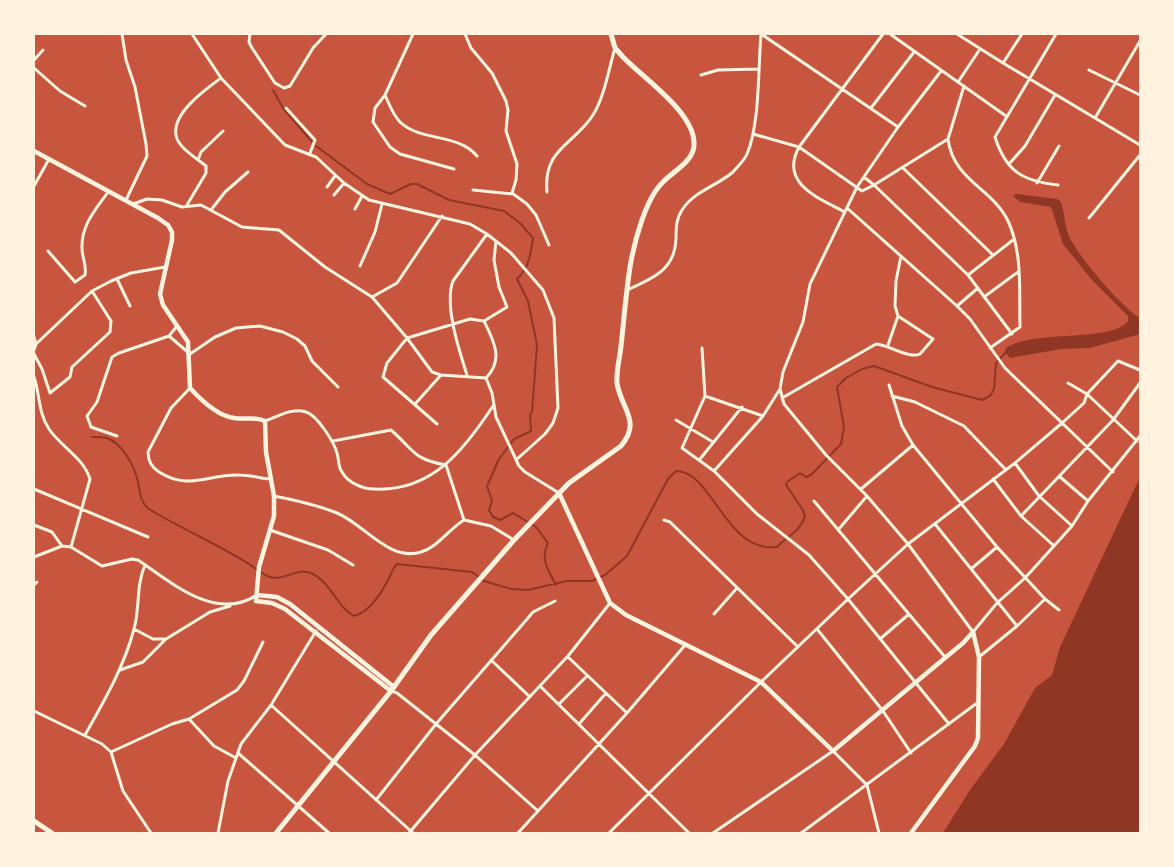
<svg xmlns="http://www.w3.org/2000/svg" width="1174" height="867" viewBox="0 0 1174 867" font-family="Helvetica,sans-serif">
<rect width="100%" height="100%" fill="#c8553d"/>
<path fill="#8f3625" d="M1016 194 1057 199 1061 202C1065 213 1064 225 1069 236 1077 255 1122 308 1140 318V334L1090 348 1061 349 1010 358 1005 352 1006 348C1035 329 1111 343 1128 321V316L1091 279 1063 244 1051 207 1020 202 1013 196Z
M1140 477V833H943L970 790 1004 744 1035 688 1052 675 1060 647Z"/>
<g fill="none" stroke-linecap="round" stroke-linejoin="round">
<path stroke="#8f3625" stroke-width="2" d="M273 90 283 108 313 143
M316 146 367 184 390 194 411 184H417L449 200 504 211 521 224 533 238C531 253 529 268 517 279L528 301 537 345 532 412 530 415 531 431 514 439 499 459 487 486 492 501 489 510 493 517 500 520 513 513 536 527 548 543C540 559 548 570 556 585
M92 437C96 437 103 437 107 438 122 443 135 467 138 482 140 492 140 502 149 509 180 528 213 542 244 561 252 565 259 572 267 576 283 583 296 567 311 573 331 582 336 606 354 616 370 612 382 592 389 578 392 572 392 569 397 564L472 572 484 581 511 589 528 590 567 581H592L605 575 627 556 668 479 676 471C713 471 725 553 777 547 789 534 797 535 805 517L803 510 786 485 787 482 800 473 806 477 811 475 841 444 844 427 837 387 846 378 862 369 874 366 932 387 982 400 990 396 994 389 996 363 1006 352"/>
<path stroke="#fff3e0" stroke-width="3" d="M122 34 126 60 135 87 146 144 147 156 126 200
M192 34 221 78 285 145 316 157 344 183 369 200 470 224 487 234 511 253 543 290 554 318 558 408 553 423 545 434 516 460
M250 34 249 42 252 48 275 83 284 88 290 86 313 48 326 34
M413 34 385 95 375 108 373 122 390 147 400 154 454 169
M465 34 471 48 492 73 506 101 508 110 506 131 517 164 516 180 512 193 527 204 536 215 549 245
M761 34 898 127
M890 34 1006 116
M957 34 1003 63 1140 145
M1056 34 995 137C1006 172 1023 181 1058 185
M34 60 43 50
M1003 63 1022 34
M34 68 60 91 85 106
M1089 70 1140 95
M701 75 718 70 758 69
M958 82 980 49
M385 95C389 104 393 115 400 122 421 142 458 133 477 156
M286 108 315 140 310 153
M871 108 914 52
M1095 118 1140 41
M753 134 799 147 862 191 874 185 968 275 1012 334
M948 139C953 180 993 189 1008 221 1023 253 1019 293 1020 327L990 348
M198 160 201 152 223 131
M1009 164 1025 146 1055 95
M903 168 993 255
M864 177 874 185 948 139 964 86
M1037 183 1059 146
M34 186 49 159
M327 187 335 176
M473 190 513 194
M547 192C543 148 574 145 593 115 604 98 609 68 615 48
M334 195 344 183
M133 204 147 199 162 200 182 207 201 205 242 227 279 230 325 267 372 297 407 338 432 372 441 375 486 378 492 393 496 417 519 466 525 472 559 493
M187 205 206 173V166C198 159 177 147 176 135 172 113 206 89 221 78
M847 208 957 306 970 319 1005 368 1113 472
M355 209 362 196
M211 210 225 192 248 172
M845 212C819 198 779 184 799 147L883 34
M1089 218 1140 155
M48 251 75 282 85 275C87 265 82 258 82 248 81 225 96 209 108 192
M360 266 375 232 382 204
M968 275 1013 240
M117 279 130 306
M627 290C652 279 675 270 676 239 676 229 676 219 682 210 694 191 717 186 733 172 738 166 744 161 747 154 760 124 758 68 761 34
M372 297 397 283 442 216
M984 297 1018 272
M957 306 978 288
M484 321 507 307 499 287 494 260 496 241
M169 336 177 326
M34 337 36 344
M888 345 898 316 895 306 896 281 901 256
M702 348 705 396 682 448 714 471 757 514 809 555 848 599 949 724
M34 350 36 344 92 291 111 281 131 273 165 267
M34 354 42 369 50 393 70 377 72 367 110 332 111 321 92 291
M467 375C459 350 444 305 453 281L487 234
M34 377C40 394 38 413 49 429 61 447 83 457 90 479L71 547
M1068 383 1087 394 1137 441
M889 385 902 426 913 445 997 547 1045 599 1059 610
M190 388 171 408 148 452C148 461 151 467 159 472 189 491 208 474 239 475 249 475 260 478 270 479
M780 389 784 404 826 455 867 496 908 544 973 632 997 603 1025 578 1072 526 1088 501 1140 436
M705 396 763 416
M892 396 915 402 964 426 1006 470
M782 398 876 344C889 345 909 359 920 354L933 339 898 316
M415 404 441 375
M676 420 713 442
M265 421C277 417 293 407 306 412 317 415 334 442 337 453 339 459 338 467 342 472 348 483 363 489 374 489 432 492 464 450 493 406
M437 424 383 377 387 363 407 338 470 319 484 321C494 341 504 360 486 378
M117 436 91 427 87 416 97 402 112 357 119 353 169 336 190 354 215 337 236 328 260 326 283 332 297 339 305 346 312 361 338 387
M333 441 391 430C414 450 412 459 446 465L464 520
M700 459 742 407
M1015 463 1039 496 1072 526
M714 471 763 416 780 389 783 372 803 322 810 284 857 187 898 127 941 71
M1059 476 1088 501
M993 479 1021 516 1053 545
M34 489 148 537
M861 489 913 445
M274 496C295 500 317 505 337 513 364 524 389 562 421 552 438 547 449 529 464 520L491 526 514 540
M814 501 945 657
M1021 516 1113 420 1140 383
M664 520 670 522 798 647
M935 524 1017 626
M34 525 52 532 62 546
M270 530 328 550 353 565
M838 530 867 496
M34 557 62 546 71 547 102 566 132 559 138 560C172 583 216 622 257 595
M971 569 997 547
M34 585 37 582
M714 614 737 588
M134 629 153 639H166L210 612 230 606
M817 629 883 711 911 753
M880 639 909 614
M568 657 627 713
M979 657 1017 626 1045 599
M491 660 530 697
M120 670 143 662 165 640
M541 687 689 833
M391 691 397 693 475 755 538 811
M559 704 587 676
M271 705 413 833
M34 711 102 744 111 752 123 791 151 833
M189 719 214 746 236 758
M579 724 606 693
M85 735C104 701 124 667 134 629 140 608 136 585 145 565
M111 752 172 724 189 719 237 690 244 681 263 642
M238 753 329 833
M376 800 436 724 528 618 533 612 555 601
M218 833 228 781 241 744 271 705 316 631
M409 833 475 755 568 656 610 603
M518 833 627 713 686 644
M609 833 761 682 848 599 908 544 1015 463 1062 423 1084 403 1087 394 1118 361 1140 370
M713 833 833 751 867 785 879 833
M801 833 977 703"/>
<path stroke="#fff3e0" stroke-width="4.5" d="M34 151 158 218 168 225 172 232V240L160 294 163 305 188 342 190 388C201 400 217 416 234 418 245 420 254 416 265 421L266 452 274 496V516L259 567 256 601 272 603 285 609 391 691
M559 493 610 603 626 615 761 682 833 751 963 643 973 632 979 657 978 738 975 746 911 833
M257 595 277 597 290 604 394 687"/>
<path stroke="#fff3e0" stroke-width="5" d="M34 821 52 833
M276 833 391 691 431 635 514 540 569 483 621 446C642 421 621 409 617 383 616 371 620 357 621 346 624 319 626 293 630 267 634 243 645 200 662 183 673 171 695 161 694 143 694 112 643 78 623 57L615 48 611 34"/>
</g>
<rect width="1174" height="867" fill="none" stroke="#fff3e0" stroke-width="70"/>
</svg>
